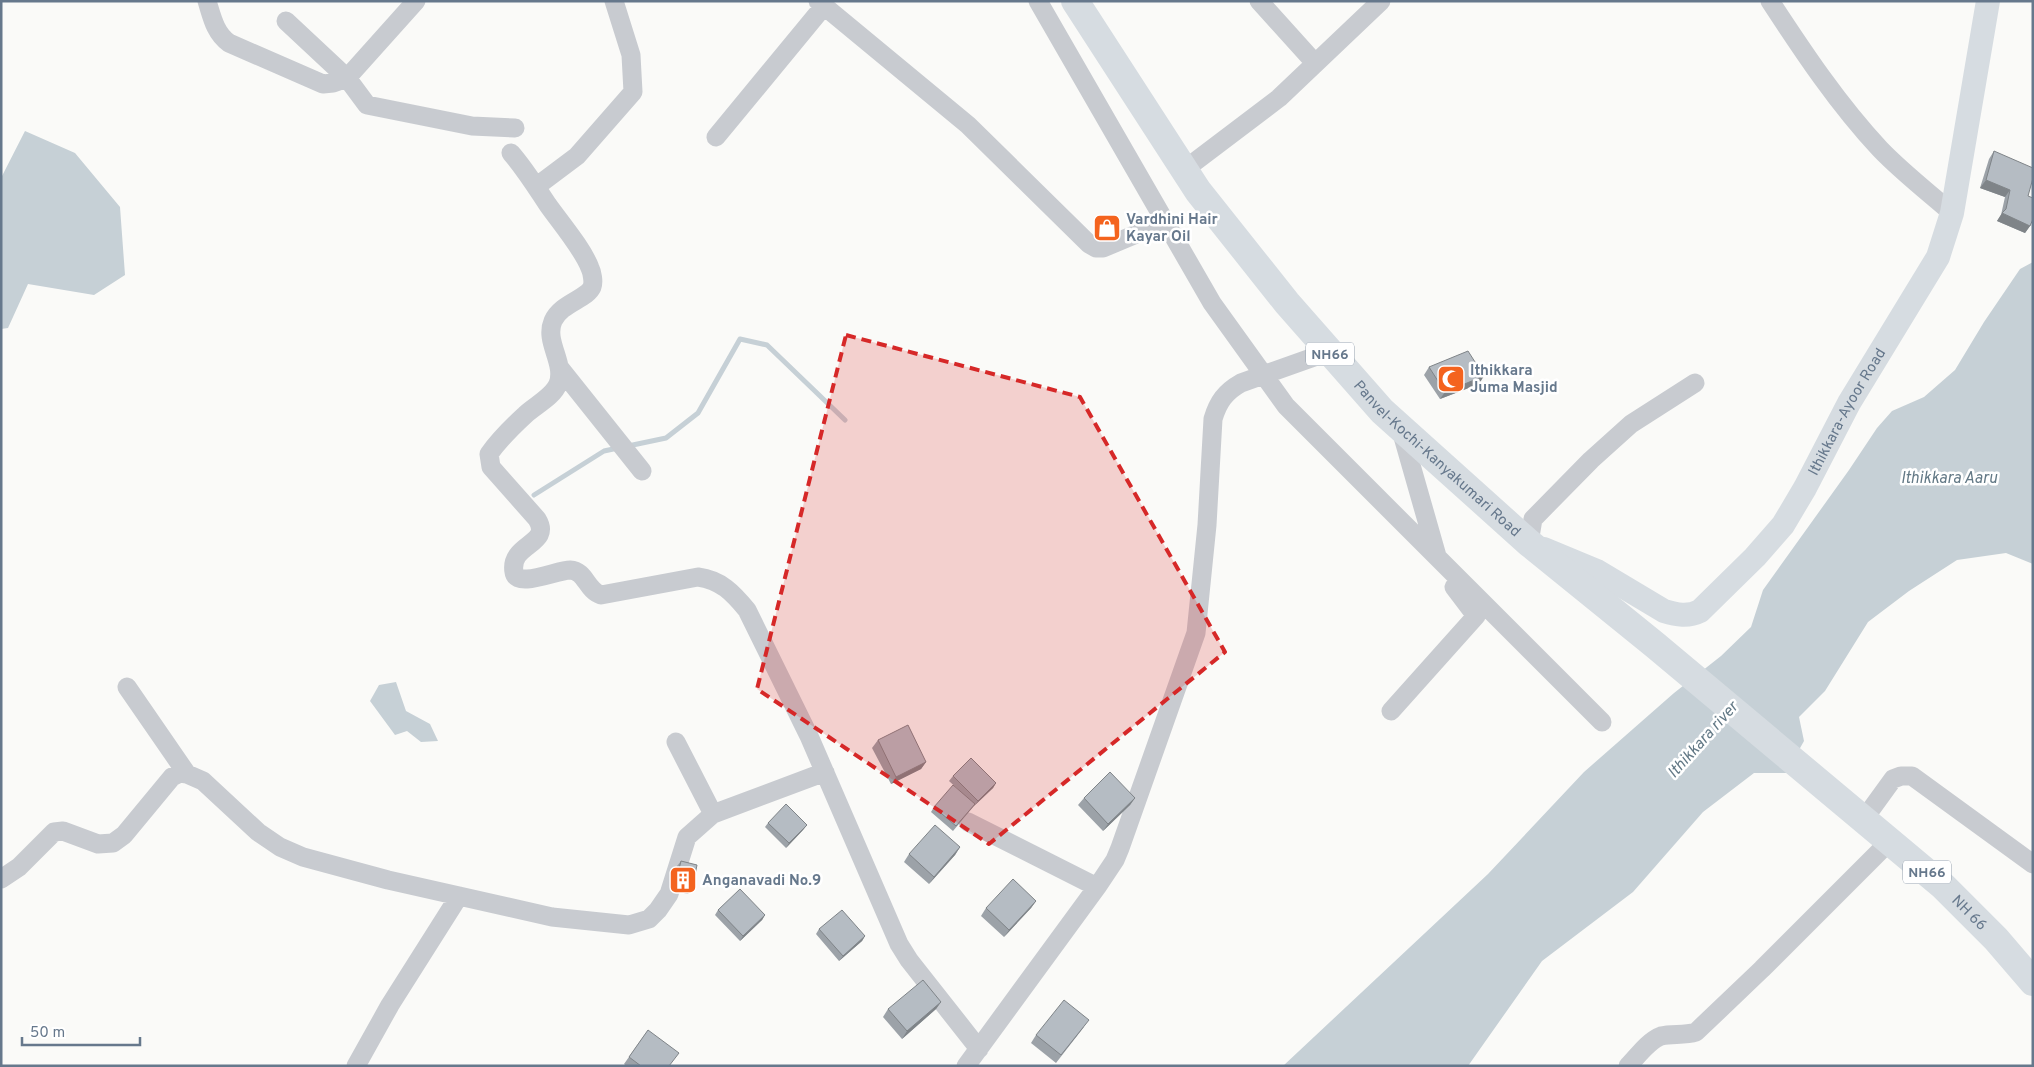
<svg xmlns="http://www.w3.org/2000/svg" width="2034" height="1067" viewBox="0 0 2034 1067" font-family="Overpass,sans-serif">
<rect width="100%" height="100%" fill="#fafaf8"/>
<path fill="#c6d0d6" d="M25 131 75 153 120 207 125 275 94 295 28 284 8 328 1 329V178Z
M2033 262V564L2006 553 1957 560 1909 591 1868 622 1825 691 1799 717 1804 741 1786 773H1754L1703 812 1633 892 1542 961 1468 1066H1283L1488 874 1584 772 1674 693 1721 656 1751 627 1763 590 1849 470 1877 428 1892 411 1924 397 1955 370 1984 322 2020 269Z
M396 682 406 711 430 724 438 741 421 742 407 731 395 735 370 701 379 685Z"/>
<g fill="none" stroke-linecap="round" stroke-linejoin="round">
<path stroke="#c6d0d6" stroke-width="5" d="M628 446 666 438 698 413 740 339 767 345 845 420
M534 495 604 451 618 448"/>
<path stroke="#c8cbd0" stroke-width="19" d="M207 1C212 17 215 33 229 43L323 84 333 83 347 78 416 1
M818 1 968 125 1089 244 1096 248H1103L1165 222
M1038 1 1212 303 1286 406 1602 722
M1259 1 1315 63
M1770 1C1804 53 1838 104 1880 149 1902 172 1928 192 1952 213
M286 21 347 78 367 105 472 126 515 128
M716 137 824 6
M511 153C525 169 536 187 548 205 560 222 583 249 590 268 592 272 594 282 592 287 587 299 561 303 553 321 544 342 566 363 558 384 553 397 534 406 525 415 512 427 499 440 489 454L491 467 537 519C553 545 509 543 514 572 516 589 557 570 570 570 586 571 586 590 601 595L698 577C721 580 733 593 747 610L809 736 899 944 909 960 979 1049
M1184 170 1279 98 1381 1
M537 186 577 156 633 92 631 55 614 1
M559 367 642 471
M1401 430 1437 556
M1529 543 1533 519 1591 460 1631 424 1695 383
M127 687 187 774
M1391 711 1476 616 1454 587
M676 742 713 814
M1864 819 1893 779 1901 776H1912L2033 864
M968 822 1097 887
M1 879 19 867 54 832 63 831 98 844 113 843 124 835 172 777 180 773 187 774 203 781 258 832 280 847 303 857 388 880 552 917 629 925 649 919 658 910 669 894 687 837 713 814 825 772
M356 1066 390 1005 459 896
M966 1066 1097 887 1115 860 1120 848 1196 633 1207 525 1213 419C1218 402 1225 392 1241 383L1328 352
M1628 1066C1637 1057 1648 1041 1661 1036 1672 1033 1684 1036 1696 1032L1762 969 1890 841"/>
<path stroke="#d6dce1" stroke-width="24" id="s1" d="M1544 549 1597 571 1664 611C1677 615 1688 617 1700 611L1755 557 1783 525 1805 488 1849 403 1938 257 1952 213 1988 1"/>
<path stroke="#d6dce1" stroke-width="28" id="s2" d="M1075 1 1198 191 1287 303 1382 411 1529 543 1655 645 1943 886 1996 939 2033 982"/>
</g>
<path fill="#9ca2a8" d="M1994 151 2030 226 2025 233 1997 221 2001 215 2005 197 1980 188 1989 159Z
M1429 367 1479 384 1440 399 1424 375Z
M878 740 926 762 921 769 891 784 872 748Z
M953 776 996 783 993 788 974 806 953 831 931 812 934 807 962 793 949 781Z
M1084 798H1135L1130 805 1103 831 1078 805Z
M768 823 807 825 803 830 786 848 765 827Z
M960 847 955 855 929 884 904 862 909 854Z
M681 861 688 894 671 890 677 866Z
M1036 901 1031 908 1004 937 981 916 986 908Z
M718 910 765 915 762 920 740 941 715 915Z
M819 929 865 936 862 941 839 961 816 934Z
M941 1002 936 1009 902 1039 883 1017 888 1009Z
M1084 1027 1056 1063 1031 1043 1036 1035Z
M648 1030 669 1066H626L624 1064Z"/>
<path fill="#7f8488" d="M1986 180 2010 190 2005 197 1980 188Z
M2002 213 2030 226 2025 233 1997 221Z
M1484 376 1479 384 1440 399 1445 392Z
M926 762 921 769 891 784 896 777Z
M996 783 993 788 974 806 978 801Z
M1135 798 1130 805 1103 831 1108 824Z
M807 825 803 830 786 848 789 843Z
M960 847 955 855 929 884 934 877Z
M675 885 692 889 688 894 671 890Z
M1036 901 1031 908 1004 937 1009 930Z
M765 915 762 920 740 941 743 936Z
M865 936 862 941 839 961 843 956Z
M941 1002 936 1009 902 1039 907 1031Z"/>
<path fill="#b5bcc3" stroke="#7f8488" d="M1994 151 2033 168V178L2028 196 2033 198V219L2030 226 2002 213 2006 209 2010 190 1986 180Z
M1468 351 1484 376 1445 392 1429 367Z
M908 725 926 762 896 777 878 740Z
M971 758 996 783 978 801 953 776Z
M1110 772 1135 798 1108 824 1084 798Z
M953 785 975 804 956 826 934 807Z
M786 804 807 825 789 843 768 823Z
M935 825 960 847 934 877 909 854Z
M681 861 697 865 692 889 675 885Z
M1013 879 1036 901 1009 930 986 908Z
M740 889 765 915 743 936 718 910Z
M842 910 865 936 843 956 819 929Z
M923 980 941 1002 907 1031 888 1009Z
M1064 1000 1089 1020 1061 1055 1036 1035Z
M648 1030 679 1053 669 1066H641L629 1057Z"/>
<path fill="#d62828" fill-opacity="0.2" stroke="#d62828" stroke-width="4" stroke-dasharray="10 6" stroke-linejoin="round" d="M846 335 1080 397 1225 652 989 844 757 689Z"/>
<defs>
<g id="shop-square" transform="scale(1.4375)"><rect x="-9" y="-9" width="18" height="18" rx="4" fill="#f4631e" stroke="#fff"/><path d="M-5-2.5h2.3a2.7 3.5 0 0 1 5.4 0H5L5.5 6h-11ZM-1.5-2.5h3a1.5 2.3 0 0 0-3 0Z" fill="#fff"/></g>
<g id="mosque-square" transform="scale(1.4375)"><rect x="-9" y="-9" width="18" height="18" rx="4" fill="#f4631e" stroke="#fff"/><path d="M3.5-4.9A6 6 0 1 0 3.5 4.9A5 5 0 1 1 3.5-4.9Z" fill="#fff"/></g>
<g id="building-square" transform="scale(1.4375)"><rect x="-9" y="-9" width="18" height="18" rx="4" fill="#f4631e" stroke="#fff"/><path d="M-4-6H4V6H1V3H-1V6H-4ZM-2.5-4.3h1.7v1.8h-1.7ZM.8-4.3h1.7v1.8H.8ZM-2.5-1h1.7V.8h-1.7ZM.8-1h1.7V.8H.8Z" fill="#fff"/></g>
</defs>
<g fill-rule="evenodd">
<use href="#shop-square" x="1107" y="228"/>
<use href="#mosque-square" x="1451" y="379"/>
<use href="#building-square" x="683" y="880"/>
</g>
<g text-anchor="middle" stroke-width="5" stroke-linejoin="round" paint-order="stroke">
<g fill="#fff" stroke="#94a0ae" stroke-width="1">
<rect x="1306" y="342.5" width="48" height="23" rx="4"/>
<rect x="1903" y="860.5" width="48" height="23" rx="4"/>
</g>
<g font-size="14" font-weight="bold" fill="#66788c">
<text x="1330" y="359">NH66</text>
<text x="1927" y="877">NH66</text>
</g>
<g font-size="15" font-weight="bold" fill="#66788c" stroke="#fff" text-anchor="start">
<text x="1126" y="224">Vardhini Hair<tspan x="1126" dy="17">Kayar Oil</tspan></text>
<text x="1470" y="375">Ithikkara<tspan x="1470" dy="17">Juma Masjid</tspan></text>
<text x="702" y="885">Anganavadi No.9</text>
</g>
<g font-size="15" fill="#66788c" stroke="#fff">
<text dy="5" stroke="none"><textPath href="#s1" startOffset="422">Ithikkara-Ayoor Road</textPath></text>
<text dy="5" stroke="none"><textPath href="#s2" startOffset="586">Panvel-Kochi-Kanyakumari Road</textPath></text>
<text dy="5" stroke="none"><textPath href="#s2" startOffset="1286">NH 66</textPath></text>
</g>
<g font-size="16" font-style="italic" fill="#637986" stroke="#fff">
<text x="1949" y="483">Ithikkara Aaru</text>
<text transform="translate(1702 739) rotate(-48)" y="6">Ithikkara river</text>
</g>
</g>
<rect width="2034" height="1067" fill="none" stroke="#66788c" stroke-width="5"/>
<path d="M22 1037v8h118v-8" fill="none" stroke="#66788c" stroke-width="2.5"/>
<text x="30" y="1037" font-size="15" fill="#66788c" stroke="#ffffff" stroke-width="4" paint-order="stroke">50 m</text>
</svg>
